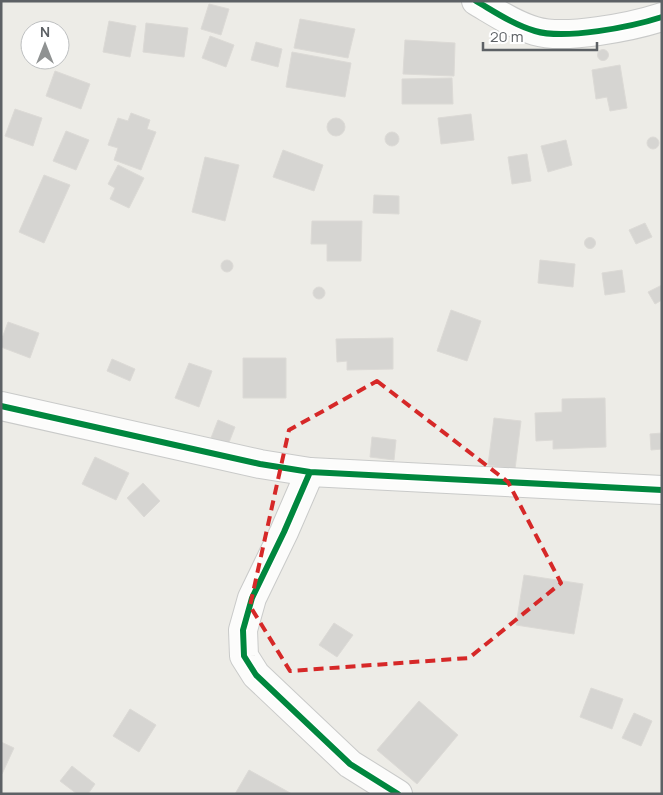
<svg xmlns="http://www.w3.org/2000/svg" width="663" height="795" viewBox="0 0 663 795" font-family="Manrope,sans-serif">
<rect width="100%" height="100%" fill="#edece7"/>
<path fill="#d6d5d2" stroke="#dcdad6" d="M209 4 229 9 221 35 201 29Z
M300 19 355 29 348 58 294 48Z
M109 21 136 26 130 57 103 52Z
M146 23 188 28 184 57 143 52Z
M27 30H30V52L21 49Z
M210 36 234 45 226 67 202 58Z
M405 40 455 43 454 76 403 74Z
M256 42 282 49 278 67 251 60Z
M597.5 55a5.5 5.5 0 1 1 11 0a5.5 5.5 0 1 1-11 0Z
M292 52 351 63 345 97 286 87Z
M620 65 627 108 610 111 607 97 596 99 592 70Z
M55 71 90 84 81 109 46 96Z
M452 78 453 104H402V79Z
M15 109 42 118 33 146 5 136Z
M131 113 150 120 147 129 156 132 141 170 114 160 118 148 108 145 118 118 128 121Z
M471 114 474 140 441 144 438 118Z
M327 127a9 9 0 1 1 18 0a9 9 0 1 1-18 0Z
M66 131 89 140 76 170 53 161Z
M385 139a7 7 0 1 1 14 0a7 7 0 1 1-14 0Z
M647 143a6 6 0 1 1 12 0a6 6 0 1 1-12 0Z
M566 140 572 165 548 172 541 146Z
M283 150 323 165 314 191 273 177Z
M527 154 531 181 512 184 508 157Z
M205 157 239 165 225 221 192 212Z
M118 165 144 178 129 208 110 199 115 188 108 184Z
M44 175 70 185 44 243 19 232Z
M374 195 399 196V214L373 213Z
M312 221H362L361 261H327V244H311Z
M645 223 652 237 636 244 629 230Z
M584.5 243a5.5 5.5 0 1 1 11 0a5.5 5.5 0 1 1-11 0Z
M540 260 575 264 573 287 538 283Z
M221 266a6 6 0 1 1 12 0a6 6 0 1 1-12 0Z
M622 270 625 292 605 295 602 273Z
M662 285V300L655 304 648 292Z
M313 293a6 6 0 1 1 12 0a6 6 0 1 1-12 0Z
M451 310 481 321 467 361 437 351Z
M8 322 39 333 30 358 1 347V341Z
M393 338V369L347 370V361L337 362 336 339Z
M243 358H286V398H243Z
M112 359 135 369 130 381 107 371Z
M189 363 212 371 199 407 175 398Z
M605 398 606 447 553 449V440L536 441 535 413 562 412V399Z
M494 418 521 421 515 469 488 465Z
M218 420 235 427 228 445 211 438Z
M662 433V449L651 450 650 434Z
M372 437 396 440 394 460 370 457Z
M95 457 129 473 116 500 82 484Z
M143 483 160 501 144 517 127 498Z
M524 575 583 584 574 634 516 625Z
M334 623 353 635 337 657 319 645Z
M591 688 623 699 612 729 580 717Z
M419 701 458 735 417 784 377 750Z
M130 709 156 725 139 752 113 736Z
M634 713 652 721 641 746 622 738Z
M1 742 14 748 2 774H1Z
M72 766 95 784 88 794H77L60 781Z
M249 770 292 794H235Z"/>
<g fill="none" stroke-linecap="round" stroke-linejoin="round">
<g stroke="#c9cac9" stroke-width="30">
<path id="minor" d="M476 1C495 12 514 25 535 31 565 40 631 27 662 17
M310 472 284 532 252 598 243 630 244 656 256 675 350 764 398 794"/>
</g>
<g stroke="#c9cac9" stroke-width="30">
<path id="tertiary" d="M1 406 260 464 310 472 662 490"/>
</g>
<use href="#minor" stroke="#fcfcfb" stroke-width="28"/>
<use href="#tertiary" stroke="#fcfcfb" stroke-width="28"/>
<g stroke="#fff" stroke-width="9">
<path id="cycleway" d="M476 1C495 12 514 25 535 31 565 40 631 27 662 17
M1 406 260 464 310 472 662 490
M310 472 284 532 252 598 243 630 244 656 256 675 350 764 398 794"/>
</g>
<use href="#cycleway" stroke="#00873e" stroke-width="6"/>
</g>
<path fill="none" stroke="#d62828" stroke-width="4" stroke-dasharray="10 6" stroke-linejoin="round" d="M377 381 508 482 561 583 469 658 290 671 250 606 289 430Z"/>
<rect width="663" height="795" fill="none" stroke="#5d6165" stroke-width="5"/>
<g transform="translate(45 45)"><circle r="24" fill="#ffffff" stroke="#bec0c1"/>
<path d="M0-4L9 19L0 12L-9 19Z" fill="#8f9292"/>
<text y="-8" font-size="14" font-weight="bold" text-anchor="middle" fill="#5d6165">N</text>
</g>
<path d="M483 42v8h114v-8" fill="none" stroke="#5d6165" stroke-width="2.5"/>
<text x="490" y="42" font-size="15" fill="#5d6165" stroke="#ffffff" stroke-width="4" paint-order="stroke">20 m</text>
</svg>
